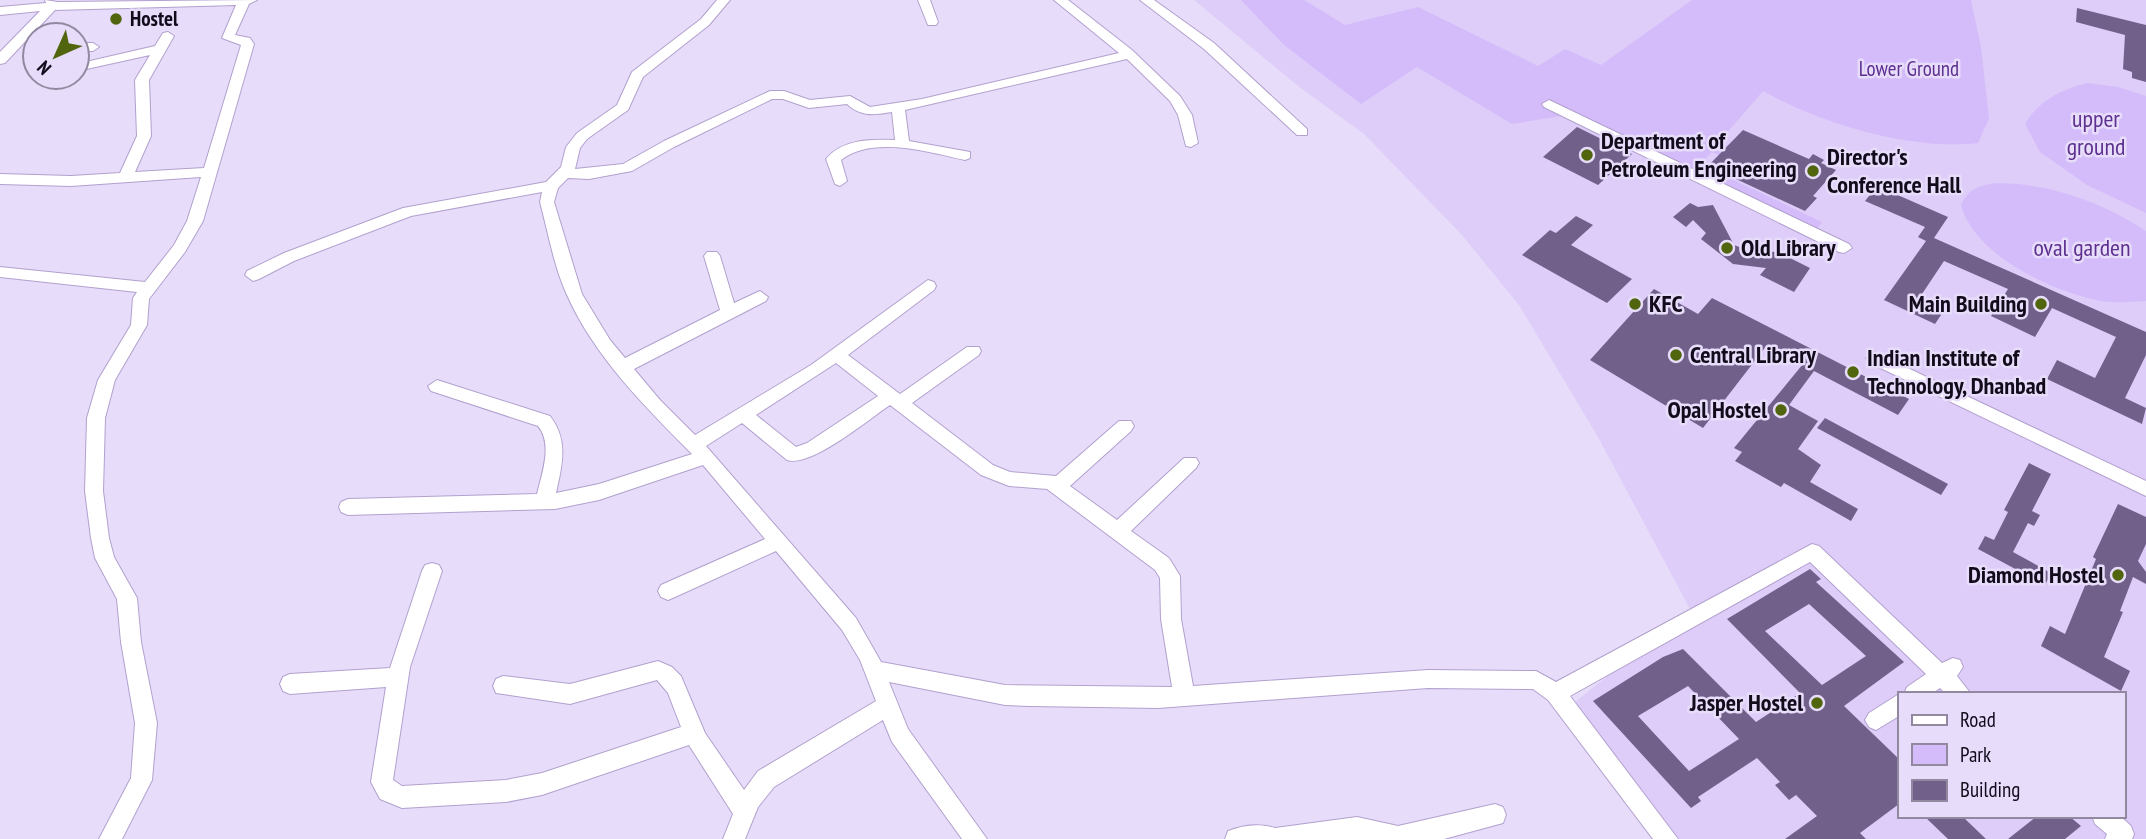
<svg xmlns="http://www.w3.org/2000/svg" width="2146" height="839" viewBox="0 0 2146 839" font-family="'PT Sans Narrow',sans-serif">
<rect width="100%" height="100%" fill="#e7ddfa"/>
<path fill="#decdf9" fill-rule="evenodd" d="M1194 0H2146V839H1678L1569 707 1690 609 1599 439 1519 305 1461 234 1364 134 1298 86ZM1899 694H2123V816H1899Z"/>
<path fill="#d4bcfa" d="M1241 0H1304L1345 25 1418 7 1538 66 1565 49 1601 65 1692 0H1971L1981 47 1989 119 1978 143C1912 151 1821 124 1763 91L1719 142 1771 166 1762 176 1712 152 1700 164 1822 222 1815 232 1568 115 1512 124 1417 67 1361 104 1284 45Z
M2087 83 2118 87 2146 96V213L2087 185 2040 152 2025 124C2039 100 2061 90 2087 83Z
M1996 183C2048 183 2103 202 2146 231V301C2128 302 2109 304 2092 299 2046 288 1974 254 1961 205 1969 188 1979 186 1996 183Z"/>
<path fill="#70608a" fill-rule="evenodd" d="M2077 8 2146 25V82L2132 78V72L2123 69 2125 35 2076 22Z
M1577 127 1632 154 1598 185 1543 157Z
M1743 130 1809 159 1813 154 1824 160 1821 163 1836 170 1813 196 1817 198 1805 211 1708 166Z
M1877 186 1948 217 1934 238 2146 332V355L2125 398 2146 408 2142 424 2047 379 2057 360 2095 378 2116 337 2052 308 2035 337 1991 316 2008 289 1944 261 1920 297 1945 309 1935 324 1884 300 1926 241 1918 237 1925 227 1865 201Z
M1690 203 1698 207 1713 205 1734 245 1750 251 1778 252 1810 268 1794 292 1760 275 1766 268 1733 264 1701 239 1706 233 1693 220 1686 227 1673 217Z
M1576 216 1593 225 1571 245 1632 279 1607 303 1522 255 1550 230 1556 233Z
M1654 289 1698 314 1712 298 1909 399 1898 415 1814 371 1789 405 1818 421 1798 449 1821 465 1810 482 1858 509 1851 521 1784 483 1781 487 1735 461 1742 452 1734 448 1803 364 1767 345 1703 428 1590 360Z
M1825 418 1948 484 1941 495 1817 428Z
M2029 463 2051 474 2032 511 2040 515 2034 526 2028 523 2013 552 2051 573 2045 585 1978 549 1985 536 1994 540 2008 512 2004 510Z
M2118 504 2146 517V544L2138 561 2146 572V584L2133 577 2120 611 2123 612 2104 657 2130 671 2121 691 2041 646 2050 626 2065 634 2096 559 2093 557Z
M1810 569 1821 579 1816 582 1904 662 1844 706 1899 759V804L1860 833 1866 839H1785L1817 816 1796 795 1789 800 1775 785 1780 782 1757 758 1698 797 1701 801 1691 808 1593 701 1663 657 1683 649 1756 722 1800 693 1727 619ZM1809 604 1866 656 1822 685 1765 631ZM1688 686 1739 739 1689 771 1638 716Z
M1924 816H1962L1986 839H1948Z
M2037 816H2069L2081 826 2065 839H2008Z"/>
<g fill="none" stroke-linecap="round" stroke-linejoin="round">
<g stroke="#b2a0ce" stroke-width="2">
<path id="minor" d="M45 0 58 2 257 0 249 4 235 35 250 38 254 44 203 221 185 252 149 299 147 325 115 380 105 418 103 491 109 538 114 557 137 598 141 642 157 723 152 780 122 839H99L131 778 135 723 121 642 117 599 95 558 91 538 85 491 87 418 98 380 131 325 133 298 137 292 0 277V267L145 282 174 245 187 221 201 177 71 186 0 184V174L71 176 120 173 137 136 135 80 150 55 82 70 77 69V64L155 46 163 33 168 32 174 36 149 80 151 136 135 172 204 168 241 45 222 38 236 5 55 10 5 63 0 64V52L40 11 0 15V7L46 3Z
M717 0H730L709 25 643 77 628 110 587 139 580 148 575 169 623 164 664 141 770 91H784L810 100 850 96 870 107 922 99 1119 53 1054 0H1068L1132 50 1180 96 1192 115 1198 143 1191 147 1186 146 1178 115 1170 101 1127 59 905 110 909 141 970 152V158L965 160C929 152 872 135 841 160L847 181 840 186 835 184 826 159C842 139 871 139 895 140L892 112C874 115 861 117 847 104L809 108 783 99H772L674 147 632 171 589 179 568 178 558 188 554 202 582 294 610 340 625 358 720 310 704 256 707 252H717L720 256 734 303 760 291 768 297 766 301 634 369 660 400 695 435 811 365 928 280 934 282 936 286 934 290 848 355 900 394 967 347H979L981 351 979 355 912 403 993 465 1010 472 1056 476 1119 421H1131L1134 426 1131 431 1070 486 1117 520 1184 458H1196L1199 463 1196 468 1131 531 1169 558 1180 576 1181 619 1193 686 1428 670 1536 671 1556 682 1812 544 1819 546 1942 663 1953 658 1960 660 1963 667 1957 676 1971 694H1946L1940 688 1931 694H1904L1907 687 1926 674 1810 562 1570 696 1678 839H1653L1548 700 1533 689 1428 688 1158 708 1030 706 1005 705 889 682 908 729 987 839H962L892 742 883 720 774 787 758 807 745 839H723L733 814 689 745 542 795 506 802 402 808 380 799 371 782 386 687 290 694 283 691 280 684 283 677 290 674 390 668 422 571 425 565 432 563 439 565 442 571 410 667 393 780 402 786 506 780 542 773 681 727 668 693 657 680 570 704 496 693 493 686 496 679 503 676 570 684 658 661 672 667 681 676 705 733 744 790 758 771 876 701 860 660 842 630 776 551 675 597 668 600 661 597 658 591 661 585 765 539 703 465 599 500 555 509 348 515 341 512 339 507 341 502 348 499 537 494C542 473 553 444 538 426L431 391 428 386 437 380 550 416C569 440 562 466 556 493L599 484 692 454C646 408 594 356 567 295 554 267 548 232 540 202L542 192 411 216 294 261 259 279 253 281 245 275 247 271 284 253 403 208 546 182 561 167 566 147 577 133 617 105 632 72 701 19ZM836 363 878 396 807 443 796 447 756 415ZM890 405 981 475 1009 486 1047 489 1155 570 1160 578 1161 619 1172 687 1005 685 881 662 856 618 706 446 742 423 787 460C811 468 869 419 890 405Z
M918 0H930L938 22 936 25H928Z
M1140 0H1154L1214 43 1307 129V135H1297L1204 49Z
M77 43H93L99 47 93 51H77Z
M1549 100 1849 244 1852 248 1844 253 1839 252 1544 107 1542 104Z
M1874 352 2146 481V496L1868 362 1866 358Z
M1899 694V716L1876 730 1869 727 1865 720 1869 713Z
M1495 804 1503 807 1506 815 1503 823 1444 839H1225L1228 831C1243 825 1259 823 1275 828L1357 817 1398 826Z
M2092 816H2120L2131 826 2134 834 2132 839H2105L2107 834 2095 824Z"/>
</g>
<use href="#minor" fill="#fff" fill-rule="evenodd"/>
</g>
<g fill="#51640e" stroke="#e7ddfa" stroke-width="2.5">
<circle cx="116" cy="19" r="7"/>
<circle cx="1587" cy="155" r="7"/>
<circle cx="1813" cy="171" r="7"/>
<circle cx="1727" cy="248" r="7"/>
<circle cx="1635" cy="304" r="7"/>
<circle cx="2041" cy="304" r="7"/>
<circle cx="1676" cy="355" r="7"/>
<circle cx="1853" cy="372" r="7"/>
<circle cx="1781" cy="410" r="7"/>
<circle cx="2118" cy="575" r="7"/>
<circle cx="1817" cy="703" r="7"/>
</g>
<g text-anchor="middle" stroke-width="5" stroke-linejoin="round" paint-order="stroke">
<g font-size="21" font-weight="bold" fill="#120b1b" stroke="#e7ddfa" text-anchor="start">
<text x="130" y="26">Hostel</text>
</g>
<g font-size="21" fill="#5d2f8f" stroke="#e7ddfa">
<text x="1909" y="76">Lower Ground</text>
</g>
<g font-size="24" fill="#5d2f8f" stroke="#e7ddfa">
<text x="2096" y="127">upper<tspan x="2096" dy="28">ground</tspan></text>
<text x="2082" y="256">oval garden</text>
</g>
<g font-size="24" font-weight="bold" fill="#120b1b" stroke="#e7ddfa" text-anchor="start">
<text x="1601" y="149">Department of<tspan x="1601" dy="28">Petroleum Engineering</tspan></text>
<text x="1827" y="165">Director's<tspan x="1827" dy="28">Conference Hall</tspan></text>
<text x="1741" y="256">Old Library</text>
<text x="1649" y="312">KFC</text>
<text x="2027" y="312" text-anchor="end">Main Building</text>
<text x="1690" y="363">Central Library</text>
<text x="1867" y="366">Indian Institute of<tspan x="1867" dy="28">Technology, Dhanbad</tspan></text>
<text x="1767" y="418" text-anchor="end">Opal Hostel</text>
<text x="2104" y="583" text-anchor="end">Diamond Hostel</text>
<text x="1803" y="711" text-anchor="end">Jasper Hostel</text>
</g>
</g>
<rect x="1898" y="692" width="228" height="126" fill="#e7ddfa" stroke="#9289a1" stroke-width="2"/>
<rect x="1912" y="715" width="35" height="10" fill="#ffffff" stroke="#9289a1" stroke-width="2"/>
<text x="1960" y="727" font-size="21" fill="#120b1b">Road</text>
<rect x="1912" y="744" width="35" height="21" fill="#d4bcfa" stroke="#9289a1" stroke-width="2"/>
<text x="1960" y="762" font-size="21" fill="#120b1b">Park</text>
<rect x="1912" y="780" width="35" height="21" fill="#70608a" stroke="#9289a1" stroke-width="2"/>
<text x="1960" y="797" font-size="21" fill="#120b1b">Building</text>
<g transform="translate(56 56) rotate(225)"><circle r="33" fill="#e7ddfa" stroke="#9289a1" stroke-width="2"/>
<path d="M0-5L12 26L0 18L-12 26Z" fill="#51640e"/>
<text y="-10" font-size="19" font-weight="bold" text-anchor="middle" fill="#120b1b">N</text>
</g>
</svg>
